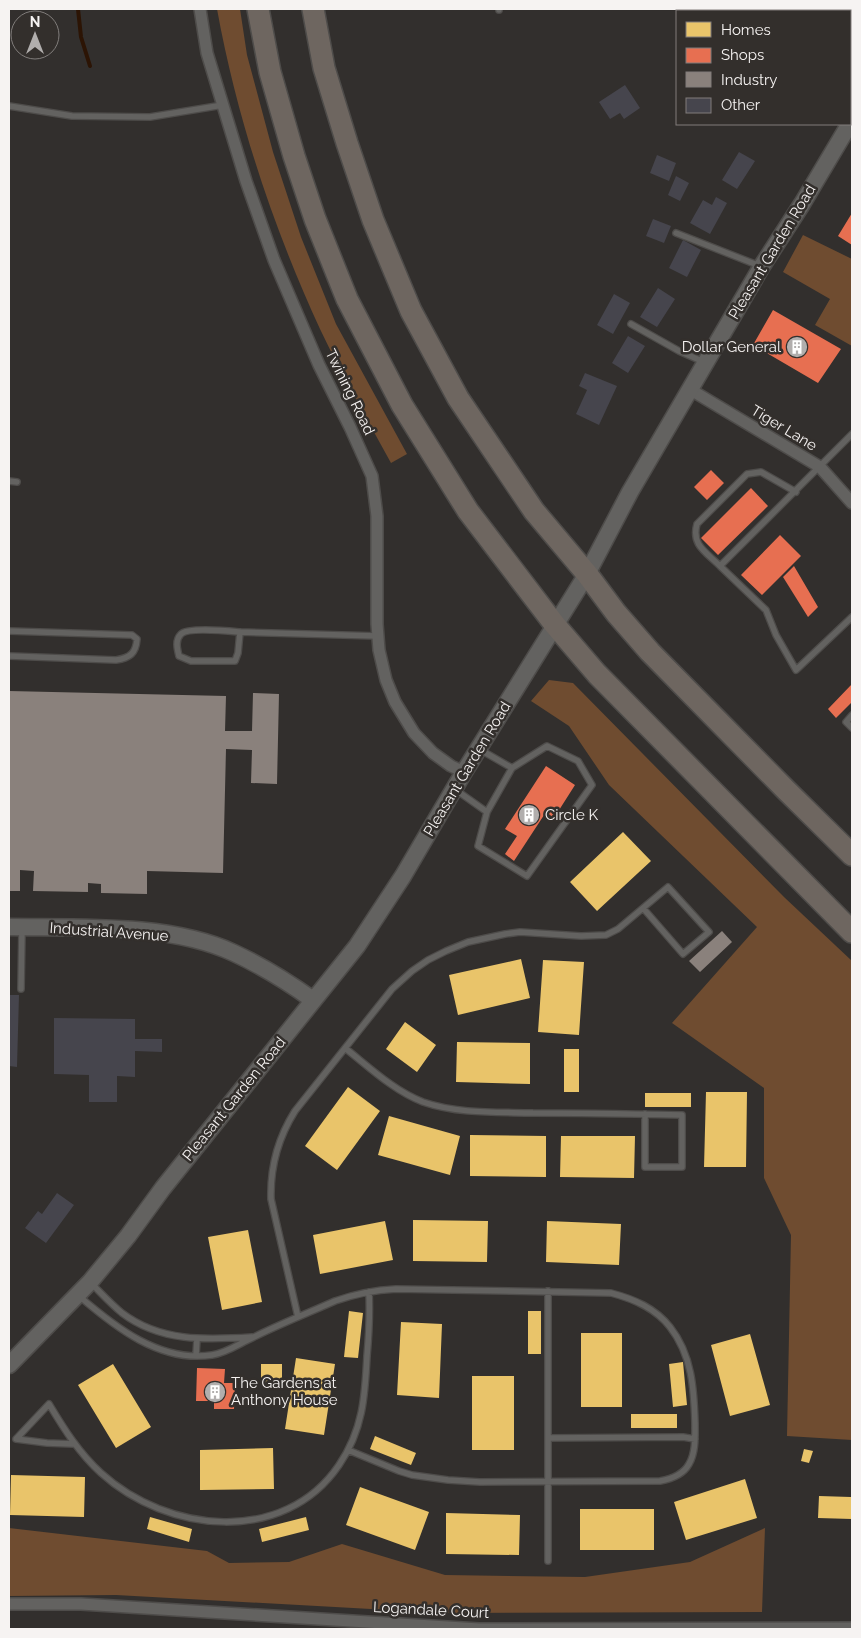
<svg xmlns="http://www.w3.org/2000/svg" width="861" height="1638" viewBox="0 0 861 1638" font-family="Raleway,sans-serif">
<rect width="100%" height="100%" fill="#322f2d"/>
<path fill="#6f4c30" d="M217 9H240L247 55 273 152 301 237 336 324 407 454 391 463C367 419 342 375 320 329 273 227 237 119 217 9Z
M803 235 852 259V346L815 325 830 299 783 272Z
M549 680 573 683 784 897 852 961V1440L787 1436 791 1235 764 1178V1088L672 1023 757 927 609 785 569 726 531 701Z
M9 1528 207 1551 229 1563 289 1562 342 1544 445 1575 585 1577 690 1562 765 1528 762 1612 443 1613 116 1595 9 1596Z"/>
<path fill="#e9c46a" d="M623 832 651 861 597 911 570 882Z
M521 959 530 998 458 1015 449 975Z
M543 960 584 962 579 1035 538 1032Z
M405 1022 436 1045 417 1072 386 1049Z
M457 1042 530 1043V1084L456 1082Z
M564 1049H579V1092H564Z
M348 1087 380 1111 337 1170 305 1146Z
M706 1092H747L746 1167H704Z
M645 1093H691V1107H645Z
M389 1116 460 1136 450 1175 378 1155Z
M470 1135 546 1136V1177L470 1176Z
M561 1136H635L634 1178 560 1177Z
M413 1220 488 1221 487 1262 413 1261Z
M385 1221 393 1260 320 1274 313 1235Z
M547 1221 621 1224 619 1265 546 1262Z
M248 1230 262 1302 222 1310 208 1237Z
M349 1311 363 1313 358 1358 344 1357Z
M528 1311H541V1354H528Z
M401 1322 442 1324 439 1398 397 1395Z
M581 1333H622V1407H581Z
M750 1334 770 1405 730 1416 711 1345Z
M296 1358 335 1364 324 1435 285 1429Z
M683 1362 687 1405 673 1407 669 1364Z
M113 1364 151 1427 116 1448 78 1385Z
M261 1364H282V1386H261Z
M472 1376H514V1450H472Z
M631 1414H677V1428H631Z
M375 1436 416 1453 411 1465 370 1449Z
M273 1448 274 1489 200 1490V1450Z
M804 1449 813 1451 809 1463 801 1461Z
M11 1475 85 1477 84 1517 10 1515Z
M745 1479 757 1518 686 1540 674 1502Z
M360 1487 429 1512 415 1550 346 1525Z
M819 1496 851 1497 852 1519 818 1518Z
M580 1509H654V1550H580Z
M446 1513 520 1515 519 1555 446 1554Z
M150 1517 192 1529 189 1542 147 1529Z
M306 1517 309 1530 262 1542 259 1529Z"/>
<path fill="#e76f51" d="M852 213V245L838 236Z
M773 310 841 349 818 383 753 345Z
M711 470 724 483 707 500 694 487Z
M751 488 768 506 718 555 701 538Z
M780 535 801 556 762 595 741 575Z
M794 566 818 607 808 617 783 577Z
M852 684V702L836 718 828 709Z
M546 766 575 785 554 818 546 812 514 861 505 854 517 836 505 829Z
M197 1368 225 1369 224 1383H235L234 1409H214V1401H196Z"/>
<path fill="#8a817c" d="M9 691 226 696 225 731H252L253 693 279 694 277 784 251 783 252 750 226 749 223 873 147 871V894L101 893V884L88 883V892L33 891 34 871 20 870V891H9Z
M722 931 732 942 700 972 689 961Z"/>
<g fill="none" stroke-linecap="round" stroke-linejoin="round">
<path stroke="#2c1404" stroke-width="4" d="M78 9 81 37 90 66"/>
</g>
<path fill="#46454d" d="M625 85 640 108 624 119 620 113 610 119 599 102Z
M739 152 755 161 737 189 722 180Z
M657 155 676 163 669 181 650 173Z
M676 176 689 183 680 201 668 195Z
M716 197 727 203 710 234 690 223 703 200 712 205Z
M653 219 671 226 664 243 646 236Z
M683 240 701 250 687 277 669 268Z
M658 288 675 299 657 327 640 317Z
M614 294 630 303 613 334 597 325Z
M628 336 645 346 628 373 612 363Z
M585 373 617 386 599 425 576 414 587 390 579 386Z
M9 995H19L17 1067 9 1066Z
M54 1018 135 1019V1039H162V1052L135 1051V1077L117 1076V1102H89V1075L54 1074Z
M57 1193 74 1205 46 1243 25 1228 38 1211 42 1214Z"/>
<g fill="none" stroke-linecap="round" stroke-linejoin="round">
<g stroke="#4e4c4a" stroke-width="8">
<path id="lane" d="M499 9V10
M9 106 72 116 150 117 223 105
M676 233 760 266
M631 324 679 351 704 362
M852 434 720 566 766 610 776 635 796 670 852 617
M9 481 17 482
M720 566C706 552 691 545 697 524L747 474 761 472 796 492
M9 631 132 635 137 639C136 653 130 658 116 660L9 656
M240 632 238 653 235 661H191L179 656C177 648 175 640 181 634 188 627 229 631 240 632L378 636
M852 715 846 722 852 728
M456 790 487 812 478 846 527 876 592 785 578 761 547 746 512 768 479 749
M487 812 512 768
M21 989 22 929
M345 1048C369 1067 394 1091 423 1102 458 1114 497 1112 533 1113 583 1113 633 1114 682 1115V1167H645V1114
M91 1283C101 1293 111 1304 122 1313 160 1342 206 1340 252 1337
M548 1291V1561
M79 1296C115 1327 160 1363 212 1355 227 1353 240 1343 254 1337 280 1324 308 1313 335 1301 355 1294 375 1290 396 1289L611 1293C634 1299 655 1308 670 1327 692 1355 694 1389 695 1423 695 1436 696 1452 689 1464 683 1475 671 1479 660 1481L480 1482 448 1480 412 1475 399 1471 348 1450
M298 1317 271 1199C270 1166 278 1138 295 1111L392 989 412 971 428 960 446 951 468 942 505 934 520 932 581 936 606 935 618 929 668 887 709 932 683 954 643 908
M196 1355 197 1339
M548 1438 683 1437 695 1439
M73 1444 47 1443 16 1439 49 1404C64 1429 79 1453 101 1473 167 1533 284 1546 339 1465 363 1430 365 1396 367 1356 369 1334 370 1313 369 1292"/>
</g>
<g stroke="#4e4c4a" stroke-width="14">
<path id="street" d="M200 9 207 53 246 181 274 260 319 365 350 427 372 476 377 516V624L379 650 386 680 395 702 414 733 433 753 451 766 464 772
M691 390 820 467 852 503
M9 1604H81L479 1629 852 1628"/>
</g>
<g stroke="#4e4c4a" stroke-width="19">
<path id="secondary" d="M9 927C79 928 170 923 234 953 262 966 288 982 313 1000
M9 1365 90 1282 128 1236 163 1188 357 946 403 876 464 772 587 574 630 492 762 266 802 204 852 120"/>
</g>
<g stroke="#4e4c4a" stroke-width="24">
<path id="highway" d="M258 9 270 72 294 156 315 219 347 299 402 405 468 511 555 625 597 674 852 932
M313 9 324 68 347 143 373 220 411 311 458 398 534 511 587 574 616 613 650 652 786 790 852 855"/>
</g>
<use href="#lane" stroke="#636260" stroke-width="5.5"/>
<use href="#street" stroke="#636260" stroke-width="11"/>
<use href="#secondary" stroke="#636260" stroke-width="16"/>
<use href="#highway" stroke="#6e6660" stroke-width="21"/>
</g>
<defs>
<g id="building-disc" transform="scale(1.125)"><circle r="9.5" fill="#b1aead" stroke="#332f2c"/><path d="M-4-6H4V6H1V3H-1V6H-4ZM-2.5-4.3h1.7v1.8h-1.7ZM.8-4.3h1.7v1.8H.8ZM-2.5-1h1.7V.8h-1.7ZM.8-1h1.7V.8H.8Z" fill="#fff"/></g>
</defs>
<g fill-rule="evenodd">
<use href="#building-disc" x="797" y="347"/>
<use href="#building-disc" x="529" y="815"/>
<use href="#building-disc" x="215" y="1392"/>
</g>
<g text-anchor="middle" stroke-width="5" stroke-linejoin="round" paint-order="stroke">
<g font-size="15" fill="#f6f3f2" stroke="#332f2c">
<text transform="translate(772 252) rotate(-59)" y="5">Pleasant Garden Road</text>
<text transform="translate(350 392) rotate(64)" y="5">Twining Road</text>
<text transform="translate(784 428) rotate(31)" y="5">Tiger Lane</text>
<text transform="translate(467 769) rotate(-59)" y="5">Pleasant Garden Road</text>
<text transform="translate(109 932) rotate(4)" y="5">Industrial Avenue</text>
<text transform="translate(234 1099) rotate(-51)" y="5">Pleasant Garden Road</text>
<text transform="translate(431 1610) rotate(3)" y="5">Logandale Court</text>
</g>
<g font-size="15" fill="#f6f3f2" stroke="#332f2c" text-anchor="start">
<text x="781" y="352" text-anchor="end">Dollar General</text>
<text x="545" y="820">Circle K</text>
<text x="231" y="1388">The Gardens at<tspan x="231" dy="17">Anthony House</tspan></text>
</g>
</g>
<rect width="861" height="1638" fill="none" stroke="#f6f3f2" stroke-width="20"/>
<rect x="676" y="10" width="175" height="115" fill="#332f2c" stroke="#817d7b"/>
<rect x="686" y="22" width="25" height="15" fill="#e9c46a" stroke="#817d7b"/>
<text x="721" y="35" font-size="15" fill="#f6f3f2">Homes</text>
<rect x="686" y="48" width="25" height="15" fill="#e76f51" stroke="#817d7b"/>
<text x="721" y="60" font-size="15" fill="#f6f3f2">Shops</text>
<rect x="686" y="72" width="25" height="15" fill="#8a817c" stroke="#817d7b"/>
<text x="721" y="85" font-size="15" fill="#f6f3f2">Industry</text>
<rect x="686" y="98" width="25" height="15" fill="#46454d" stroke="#817d7b"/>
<text x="721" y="110" font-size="15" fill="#f6f3f2">Other</text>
<g transform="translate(35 35)"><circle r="24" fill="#332f2c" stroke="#817d7b"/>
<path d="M0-4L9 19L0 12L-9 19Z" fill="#b1aead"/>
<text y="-8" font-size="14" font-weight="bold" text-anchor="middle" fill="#f6f3f2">N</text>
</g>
</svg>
